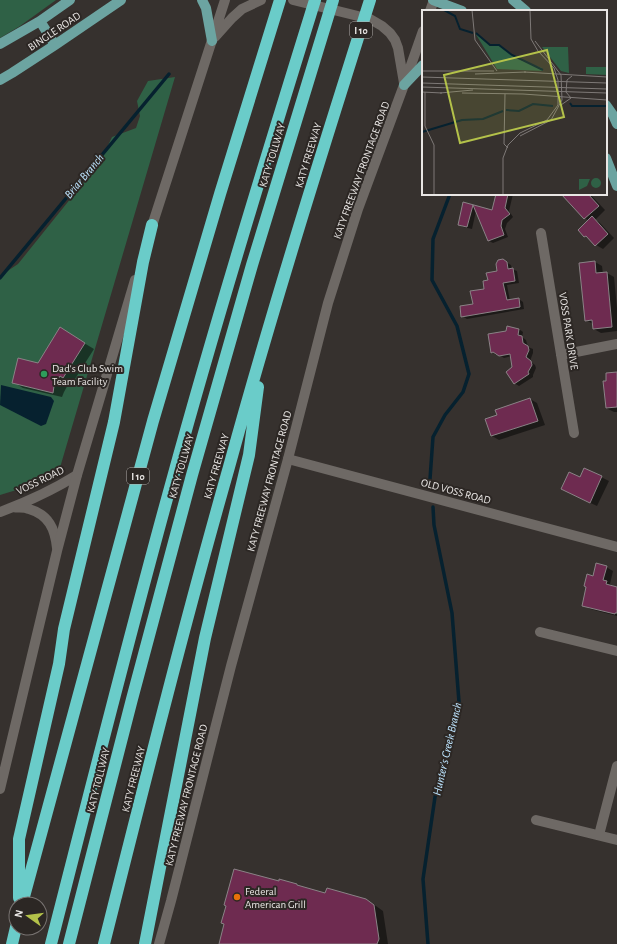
<svg xmlns="http://www.w3.org/2000/svg" width="617" height="944" viewBox="0 0 617 944" font-family="'Alegreya Sans',sans-serif">
<rect width="100%" height="100%" fill="#36312e"/>
<path fill="#2f6146" d="M0 0H56L20 26 0 38Z
M175 77 59 471 23 488 0 495V276L18 264 100 162 112 137 136 128 140 116 137 101 148 81Z"/>
<path fill="#06212f" d="M1 385 51 397 54 401 46 424 41 426 0 405Z"/>
<path fill="#0007" d="M497 194H513L509 211 513 217 507 223 505 229 508 237 493 243 489 241 476 211 472 229 463 227 459 225 464 204 493 211Z
M570 194H590L605 210 595 220 599 222 614 238 603 249 596 245 591 240 585 236 589 221 585 218 566 198Z
M503 260 511 265 512 269 517 271 519 283 507 285 510 301 519 299 523 302 524 309 467 319 462 316 474 305 485 290 489 281 498 272Z
M595 262 602 266 603 274 607 273 614 277 617 308V331L601 333 594 329 593 324 586 320Z
M519 329 523 332 522 337 526 340 528 347 533 349V353L530 361 535 365 536 368 533 375V377L519 386 514 383V368L512 356 504 358 498 354 496 355 492 352Z
M69 334 94 349 73 382 70 381 64 392 62 397 23 388 13 382 38 364Z
M617 373V412H614L606 408Z
M530 399 537 403 545 425 499 440 492 436 486 419 498 415Z
M585 469 609 481 597 506 569 493 580 478Z
M606 567 613 571 610 584 613 586 612 587 617 588V616L590 609 584 605 594 577Z
M280 882 297 884 304 889 326 894 366 900 376 906 383 911 388 944H220Z"/>
<g fill="none" stroke-linecap="round" stroke-linejoin="round">
<path stroke="#06212f" stroke-width="3.5" d="M0 278 169 74
M430 479 433 437 445 415 463 392 469 374 457 326 432 280 433 239 450 194
M428 944 423 879 435 797 459 702 452 613 434 525 433 507"/>
</g>
<path fill="#6e2b50" stroke="#8a8386" d="M496 194H508L505 208 510 214 502 220 501 226 504 235 488 241 473 205 467 227 458 225 463 202 492 210Z
M561 194H588L599 206 584 219Z
M592 216 608 234 595 246 586 236 584 237 578 230Z
M503 259 507 262 508 269 513 268 515 281 503 283 507 300 519 298 520 307 461 317 460 306 473 304 470 291 484 289 483 281 488 280 486 273 497 271 496 264 498 260Z
M595 261 596 273 607 272 612 327 593 329 592 320 585 321 579 263Z
M507 326 519 329 518 335 522 336 523 343 528 346 529 350 526 357 531 361 532 365 528 372 529 374 514 384 506 372 512 367 510 354 499 356 493 352 491 353 488 334 506 331Z
M60 327 85 343 63 378 60 376 54 386 53 393 12 383 18 358 38 363Z
M617 372V407L606 408 603 381H606V373Z
M530 398 538 421 491 436 485 419 497 415 495 410Z
M584 468 602 476 590 503 561 489 569 472 580 477Z
M596 563 607 566 603 580 607 581 606 584 617 587V613H615V614L582 606 586 587 584 586 587 574 593 576Z
M234 869 279 881V879L297 884V885L325 893 327 888 366 899 374 905 379 939 377 944H219L224 924 221 923 226 906 224 905Z"/>
<g fill="none" stroke-linecap="round" stroke-linejoin="round">
<path stroke="#6e6965" stroke-width="10" d="M541 233 574 433
M561 355 617 344
M540 632 617 651
M536 820 617 840
M599 835 617 766"/>
<path stroke="#6e6965" stroke-width="10" d="M288 459 617 547
M13 507C19 508 24 507 29 509 49 515 55 529 57 548
M0 512C27 502 53 490 77 475"/>
<path stroke="#6e6965" stroke-width="10" d="M293 0 370 19 382 26 390 33 395 40 398 48 404 83
M430 11 434 0
M215 37 232 18 242 9 261 0
M150 232 225 0
M0 789 57 551 77 475 135 280
M159 944 171 901 231 666 288 459 328 303 358 209 404 85 423 31"/>
<path stroke="#6ca4a1" stroke-width="10" d="M202 0 206 8 212 41
M433 0 462 11
M513 0 526 11
M40 21 55 45
M0 44 40 21 70 0
M0 80 12 73 55 45 121 0
M404 85 423 65
M606 105 613 115 617 124
M606 158 617 186"/>
<path stroke="#6accc9" stroke-width="12" d="M19 898V839L59 664 64 629 114 422 143 262 152 225
M22 904 153 421 220 194 280 0
M12 944 16 927
M51 944C91 788 130 632 173 477 217 317 266 158 315 0
M69 944 132 699 192 475 252 265 333 0
M104 944C144 785 184 625 229 467 272 310 321 155 370 0
M145 944 205 638 249 455 258 387"/>
</g>
<circle fill="#2e9e5b" stroke="#2c2724" stroke-width="1.5" cx="44" cy="374" r="4"/>
<circle fill="#e8710a" stroke="#2c2724" stroke-width="1.5" cx="237" cy="897" r="4"/>
<g text-anchor="middle" stroke-width="4" stroke-linejoin="round" paint-order="stroke">
<g fill="#2c2724" stroke="#b0adaa" stroke-width="1">
<rect x="350" y="22" width="22" height="16" rx="3"/>
<rect x="127" y="468" width="22" height="16" rx="3"/>
</g>
<g font-size="10" font-weight="bold" fill="#e9e6e4">
<text x="361" y="34">I 10</text>
<text x="138" y="480">I 10</text>
</g>
<g font-size="11" fill="#e9e6e4" stroke="#2c2724">
<text transform="translate(54 31) rotate(-34)" y="4">BINGLE ROAD</text>
<text transform="translate(272 155) rotate(-73)" y="4">KATY TOLLWAY</text>
<text transform="translate(308 155) rotate(-73)" y="4">KATY FREEWAY</text>
<text transform="translate(361 170) rotate(-70)" y="4">KATY FREEWAY FRONTAGE ROAD</text>
<text transform="translate(569 331) rotate(81)" y="4">VOSS PARK DRIVE</text>
<text transform="translate(181 466) rotate(-74)" y="4">KATY TOLLWAY</text>
<text transform="translate(216 466) rotate(-74)" y="4">KATY FREEWAY</text>
<text transform="translate(40 480) rotate(-26)" y="4">VOSS ROAD</text>
<text transform="translate(269 481) rotate(-75)" y="4">KATY FREEWAY FRONTAGE ROAD</text>
<text transform="translate(456 491) rotate(15)" y="4">OLD VOSS ROAD</text>
<text transform="translate(133 779) rotate(-76)" y="4">KATY FREEWAY</text>
<text transform="translate(98 780) rotate(-76)" y="4">KATY TOLLWAY</text>
<text transform="translate(186 795) rotate(-76)" y="4">KATY FREEWAY FRONTAGE ROAD</text>
</g>
<g font-size="11" fill="#e9e6e4" stroke="#2c2724" text-anchor="start">
<text x="52" y="372">Dad's Club Swim<tspan x="52" dy="13">Team Facility</tspan></text>
<text x="245" y="895">Federal<tspan x="245" dy="13">American Grill</tspan></text>
</g>
<g font-size="12" font-style="italic" fill="#bee5ff" stroke="#2c2724">
<text transform="translate(84 176) rotate(-50)" y="4">Briar Branch</text>
<text transform="translate(447 749) rotate(-77)" y="4">Hunter's Creek Branch</text>
</g>
</g>
<g transform="translate(422 10)">
<rect width="185" height="185" fill="#36312e"/>
<path d="M53 23 68 35 78 36 96 49 120 58 121 61 75 59ZM120 37H146L147 63 139 61ZM164 57H185V65L164 64ZM169 173a5 5 0 1 1 10 0a5 5 0 1 1-10 0ZM157 169H168L165 176 157 180Z" fill="#2f6146"/>
<path fill="none" stroke="#06212f" stroke-width="2" d="M22 0 33 6 38 19 51 23M54 23 68 35H77L90 45 121 60M148 93 150 96H185M84 100 97 101 111 94 131 96M0 122 40 110 61 109 81 101"/>
<path fill="none" stroke="#7e7977" stroke-width="1" d="M50 0 53 30 75 61M0 61H72M102 62 185 67M53 64 104 62M0 67 185 73M0 73 185 79M0 77 185 83M0 82 20 83M3 82V116L12 135V185M18 83 51 80M40 83 101 84 185 90M83 84 82 134 86 138M139 95 149 88 144 82 145 70 150 66M98 126 129 110 140 90 139 65 113 31M81 185V148L86 135 98 123 125 110 136 95V70L132 58 116 41 109 29 108 0"/>
<path fill="#b4c24a" fill-opacity="0.15" stroke="#b4c24a" stroke-width="2" d="M125 40 142 107 38 133 22 65Z"/>
<rect width="185" height="185" fill="none" stroke="#e9e6e4" stroke-width="2"/>
</g>
<g transform="translate(28 916) rotate(284)"><circle r="19" fill="#2c2724" stroke="#787371"/>
<path d="M0-3L7 15L0 10L-7 15Z" fill="#b4c24a"/>
<text y="-6" font-size="11" font-weight="bold" text-anchor="middle" fill="#e9e6e4">N</text>
</g>
</svg>
